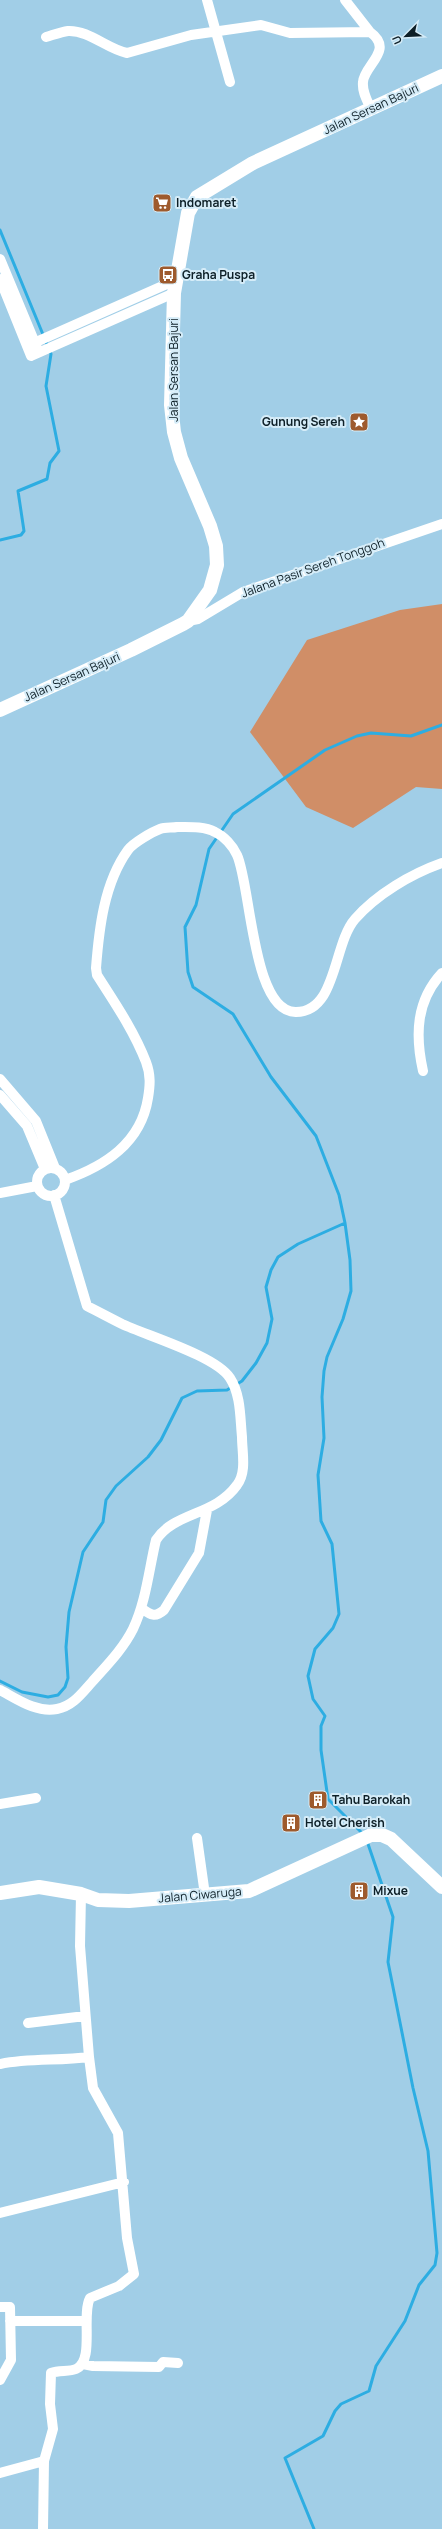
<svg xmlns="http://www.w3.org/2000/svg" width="442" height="2529" viewBox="0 0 442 2529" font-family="Manrope,sans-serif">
<rect width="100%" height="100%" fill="#a1cee7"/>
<path fill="#d08e67" d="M442 604V789L416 787 353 828 306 807 250 732 307 640 400 610Z"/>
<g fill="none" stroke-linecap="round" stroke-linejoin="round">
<path stroke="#2dade2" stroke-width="3" d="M0 230 51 354 46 386 59 451 50 463 47 479 18 491 24 531 21 535 0 540
M0 1681 22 1692 48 1697 58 1695 65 1687 68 1678 66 1647 69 1612 83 1552 103 1522 106 1500 116 1486 148 1457 161 1440 182 1398 197 1391 227 1390 242 1381 256 1363 267 1343 272 1319 266 1287 271 1270 278 1257 298 1244 345 1223
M363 1834 328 1799 321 1750V1726L325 1716 313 1699 308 1676 315 1649 333 1628 339 1614 332 1544 321 1521 318 1475 324 1438 322 1397 324 1371 327 1357 343 1319 351 1291 350 1260 345 1223 339 1195 316 1136 271 1077 233 1014 193 987 188 972 185 927 196 905 209 849 233 814 325 750 357 736 371 733 411 736 442 725
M314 2529 285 2458 323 2436 335 2411 341 2404 369 2391 376 2366 405 2321 419 2285 435 2265 437 2253 428 2151 413 2088 388 1962 393 1917 367 1841"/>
<path stroke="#fff" stroke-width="10" d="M207 0 230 82
M345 0 370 32
M46 37C53 35 61 32 68 31 89 30 107 49 127 53L191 35 261 25 290 33 370 32C395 50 364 65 363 82 362 92 367 100 371 109
M0 259 37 348
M0 279 31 356 174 293
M27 346 176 280
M188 621 198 619 243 592 442 524
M423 1071C415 1035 416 1001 442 973
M0 1079 36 1121 55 1168
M0 1095 27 1126 45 1169
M37 1182a14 14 0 1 1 28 0a14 14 0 1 1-28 0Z
M65 1180C105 1166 141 1143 148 1098 150 1086 151 1075 146 1062 134 1031 115 1003 97 975L96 968C99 929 104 883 128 850 133 843 152 832 160 829 165 827 172 828 177 827 189 827 204 826 215 832 224 836 233 846 237 855 251 885 252 1013 296 1012 337 1012 333 944 355 919 377 894 411 874 442 863
M0 1193 37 1186
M141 1608C151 1615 155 1618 164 1610L199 1553 207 1510
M0 1690C17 1699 36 1713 57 1709 73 1706 82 1693 92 1682 107 1665 123 1649 133 1629 146 1602 149 1569 156 1540 174 1512 215 1516 237 1485 247 1472 242 1452 242 1437 240 1417 241 1395 230 1378 216 1356 148 1336 122 1324 110 1318 99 1312 87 1306L54 1195
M0 1804 36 1798
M197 1838 205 1895
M28 2023 85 2016
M0 2064C29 2058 59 2061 89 2057
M0 2213 124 2182
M0 2307H10L11 2360 0 2380
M10 2321H86
M83 2364 93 2366 159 2367 163 2362 178 2363
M0 2473 44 2461
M43 2529 44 2461 53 2429 50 2404 51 2373C59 2370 69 2372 76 2369 95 2361 81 2315 90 2298L119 2286 134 2274 127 2238 118 2133 93 2088 89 2057 80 1946 81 1894"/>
<path stroke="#fff" stroke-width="14" d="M0 710 131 650 183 624 188 621 210 590 217 565 216 546 210 526 181 458 174 432 171 405 174 293 188 213 197 197 253 163 442 76
M0 1893 39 1887 81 1894 98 1900 129 1901 249 1891 371 1835H382L391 1839 442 1887"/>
</g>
<defs>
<g id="supermarket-square" transform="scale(1)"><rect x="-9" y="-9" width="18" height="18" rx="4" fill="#9e5a2d" stroke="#d5ecf8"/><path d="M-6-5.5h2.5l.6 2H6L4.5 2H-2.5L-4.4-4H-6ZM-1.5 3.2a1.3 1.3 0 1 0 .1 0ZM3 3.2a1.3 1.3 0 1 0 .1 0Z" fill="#fff"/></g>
<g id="bus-square" transform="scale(1)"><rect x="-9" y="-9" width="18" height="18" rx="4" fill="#9e5a2d" stroke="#d5ecf8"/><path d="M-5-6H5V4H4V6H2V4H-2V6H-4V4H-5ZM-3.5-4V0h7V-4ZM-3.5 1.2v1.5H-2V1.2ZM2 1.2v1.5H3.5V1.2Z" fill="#fff"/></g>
<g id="sight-square" transform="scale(1)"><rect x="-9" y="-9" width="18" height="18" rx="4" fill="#9e5a2d" stroke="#d5ecf8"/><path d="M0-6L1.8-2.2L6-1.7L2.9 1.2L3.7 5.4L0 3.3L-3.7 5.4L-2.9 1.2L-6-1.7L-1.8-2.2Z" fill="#fff"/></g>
<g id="building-square" transform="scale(1)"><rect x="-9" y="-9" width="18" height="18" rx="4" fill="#9e5a2d" stroke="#d5ecf8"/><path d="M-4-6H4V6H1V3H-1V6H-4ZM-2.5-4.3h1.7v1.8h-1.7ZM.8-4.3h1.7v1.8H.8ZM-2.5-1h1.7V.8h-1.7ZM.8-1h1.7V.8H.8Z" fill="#fff"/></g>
</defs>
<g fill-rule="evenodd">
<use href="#supermarket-square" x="162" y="203"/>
<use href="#bus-square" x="168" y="275"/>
<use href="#sight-square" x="359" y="422"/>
<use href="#building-square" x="318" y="1800"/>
<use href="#building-square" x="291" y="1823"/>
<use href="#building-square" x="359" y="1891"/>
</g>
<g text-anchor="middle" stroke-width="4" stroke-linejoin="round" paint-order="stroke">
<g font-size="12" fill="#0d1f27" stroke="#d5ecf8">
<text transform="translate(371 109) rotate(-25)" y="4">Jalan Sersan Bajuri</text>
<text transform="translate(174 370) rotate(-90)" y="4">Jalan Sersan Bajuri</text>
<text transform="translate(313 568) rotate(-20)" y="4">Jalana Pasir Sereh Tonggoh</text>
<text transform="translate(72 677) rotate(-24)" y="4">Jalan Sersan Bajuri</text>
<text transform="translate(200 1895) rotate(-5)" y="4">Jalan Ciwaruga</text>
</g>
<g font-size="12" font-weight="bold" fill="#0d1f27" stroke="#d5ecf8" text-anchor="start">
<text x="176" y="207">Indomaret</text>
<text x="182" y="279">Graha Puspa</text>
<text x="345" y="426" text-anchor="end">Gunung Sereh</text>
<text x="332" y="1804">Tahu Barokah</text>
<text x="305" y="1827">Hotel Cherish</text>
<text x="373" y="1895">Mixue</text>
</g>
</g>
<g transform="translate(406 36) rotate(246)" stroke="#d5ecf8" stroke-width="3" paint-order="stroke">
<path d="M0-3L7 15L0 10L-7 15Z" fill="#0d1f27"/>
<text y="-6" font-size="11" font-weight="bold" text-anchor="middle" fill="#0d1f27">U</text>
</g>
</svg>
